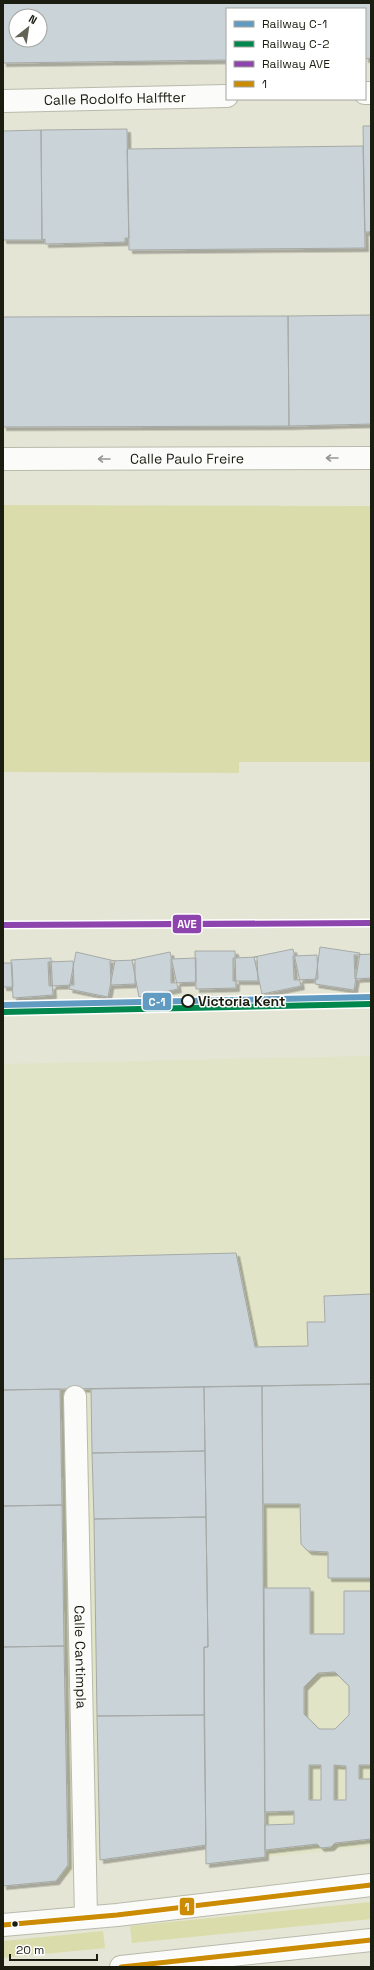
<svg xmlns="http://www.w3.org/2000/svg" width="374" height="1970" viewBox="0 0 374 1970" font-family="'Space Grotesk',sans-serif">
<defs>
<filter id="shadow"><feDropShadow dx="3.5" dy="3.5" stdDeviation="0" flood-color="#0004"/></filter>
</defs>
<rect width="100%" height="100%" fill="#e4e5d4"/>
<path fill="#e1e4c6" d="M371 1056V1846L206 1864 205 1845 100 1860 56 1881 3 1886V1064Z"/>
<path fill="#daddab" d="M3 505 371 506V762H239V773L3 772Z
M371 1902V1919L132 1943 130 1926Z
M103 1931 105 1948 3 1958V1941Z"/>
<path fill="#cad3d8" stroke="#a6aaa7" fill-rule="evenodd" filter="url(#shadow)" d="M3 3H371V58L365 59V9H227V60L3 63ZM16 16H40V40H16Z
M363 126H371V230L369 232H365Z
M127 129 129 238H125V242L45 244V239L42 240 41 130Z
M41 130 42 240H3V131Z
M363 146 365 248 129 250 127 149Z
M371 315V424L289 426 288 316Z
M288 316 289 426 3 427V317Z
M320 947 360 953 354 990 315 984Z
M293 949 301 986 262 994 254 957Z
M195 951H235L236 988 196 989Z
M76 952 115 961 108 997 69 989Z
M170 952 178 989 139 997 132 960Z
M371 954V978L355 979 354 955Z
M317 955 318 979 294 980 293 956Z
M257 957 258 981H233V958Z
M51 958 53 995 13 998 11 960Z
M196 958V982L171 983V959Z
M135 960V984L111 985 110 961Z
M73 961 74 985 49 986 48 962Z
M3 963H12L13 987H3Z
M236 1253 255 1347 308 1346 307 1322H325L324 1296 371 1294V1384L3 1390V1259Z
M371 1384V1578H328V1552L308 1551 301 1544 300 1504H263L262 1386Z
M262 1386 265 1857 206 1864 204 1647H208L204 1387Z
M204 1387 205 1451 92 1453 91 1389Z
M60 1389 62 1505 3 1506V1390Z
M205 1451 206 1517 94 1519 92 1453Z
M62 1505 64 1646 3 1647V1506Z
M206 1517 208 1647H204V1715L97 1716 94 1519Z
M264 1588H310V1634H344V1591H371V1765H359V1779H371V1839L335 1843 331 1847 321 1848 317 1844 265 1850V1825L294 1824V1811L265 1812ZM335 1672 349 1686V1715L335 1729H319L304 1714V1687L318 1673ZM309 1765H321V1800H309ZM334 1765 346 1766V1800H334Z
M64 1646 68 1865 56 1881 3 1886V1647Z
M204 1715 206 1845 100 1860 97 1716Z"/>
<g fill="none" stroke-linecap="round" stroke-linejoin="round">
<g stroke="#b9baac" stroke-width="24">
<g id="street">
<path d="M365 93H371"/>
<path id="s1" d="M3 101 227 96"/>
<path id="s2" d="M3 459 371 458"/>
<path id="s3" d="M75 1397 86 1917"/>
</g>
</g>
<g stroke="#b9baac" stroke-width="24">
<path id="secondary" d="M3 1925 117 1915 371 1885
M121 1967 371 1940"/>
</g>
<use href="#street" stroke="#fbfbf9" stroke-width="22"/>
<use href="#secondary" stroke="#fbfbf9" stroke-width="22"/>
<g stroke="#fff" stroke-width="8">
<path id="bus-1" d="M3 1925 117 1915 371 1885
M121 1967 371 1940"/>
</g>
<use href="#bus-1" stroke="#cb8b03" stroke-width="5"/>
<g stroke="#fff" stroke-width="9">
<path id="rail-1" d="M3 1005 371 997"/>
</g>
<g stroke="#fff" stroke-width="9">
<path id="rail-2" d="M3 1012 371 1004"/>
</g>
<g stroke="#fff" stroke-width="9">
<path id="rail-3" d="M3 925 371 923"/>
</g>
<use href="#rail-1" stroke="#619bc1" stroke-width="6"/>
<use href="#rail-2" stroke="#00874d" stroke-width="6"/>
<use href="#rail-3" stroke="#8e44ad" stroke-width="6"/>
</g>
<defs><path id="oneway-shaft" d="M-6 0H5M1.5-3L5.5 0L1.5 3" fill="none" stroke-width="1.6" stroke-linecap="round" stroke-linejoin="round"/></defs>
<g stroke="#979791">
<use href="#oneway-shaft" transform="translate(332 458) rotate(180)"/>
<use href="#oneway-shaft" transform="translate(104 459) rotate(180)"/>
</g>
<circle fill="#fff" stroke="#1c1d11" stroke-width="2" cx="188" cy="1001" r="6"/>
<circle fill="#1c1d11" stroke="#fff" stroke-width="1.5" cx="15" cy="1924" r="3.5"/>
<g text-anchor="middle" stroke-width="3" stroke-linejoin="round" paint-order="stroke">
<g font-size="14" fill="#1c1d11" stroke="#fff">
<text dy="5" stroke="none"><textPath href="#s1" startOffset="112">Calle Rodolfo Halffter</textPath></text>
<text dy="5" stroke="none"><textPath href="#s2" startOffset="184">Calle Paulo Freire</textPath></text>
<text dy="5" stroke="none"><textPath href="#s3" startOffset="260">Calle Cantimpla</textPath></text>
</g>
<g font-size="14" font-weight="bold" fill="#1c1d11" stroke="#fff" text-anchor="start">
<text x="198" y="1006">Victoria Kent</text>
</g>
</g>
<g stroke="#fff" stroke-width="1.5">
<rect x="172" y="914" width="30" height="20" rx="4" fill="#8e44ad"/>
<rect x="142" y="992" width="30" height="19" rx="4" fill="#619bc1"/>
<rect x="179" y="1897" width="16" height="19" rx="4" fill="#cb8b03"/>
</g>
<g font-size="11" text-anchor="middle" font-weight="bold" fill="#fff">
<text x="187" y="928">AVE</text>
<text x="157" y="1006">C-1</text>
<text x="187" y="1911">1</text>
</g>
<rect width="374" height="1970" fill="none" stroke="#1c1d11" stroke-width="8"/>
<rect x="226" y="8" width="140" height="92" fill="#ffffff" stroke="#a4a5a0"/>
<rect x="234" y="21" width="20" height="6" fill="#619bc1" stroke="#a4a5a0"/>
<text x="262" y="28" font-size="12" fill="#1c1d11">Railway C-1</text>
<rect x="234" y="41" width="20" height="6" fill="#00874d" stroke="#a4a5a0"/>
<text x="262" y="48" font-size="12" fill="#1c1d11">Railway C-2</text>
<rect x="234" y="61" width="20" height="6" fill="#8e44ad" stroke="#a4a5a0"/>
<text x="262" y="68" font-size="12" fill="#1c1d11">Railway AVE</text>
<rect x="234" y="81" width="20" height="6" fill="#cb8b03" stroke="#a4a5a0"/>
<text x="262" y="88" font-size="12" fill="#1c1d11">1</text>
<g transform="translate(28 28) rotate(30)"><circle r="19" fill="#ffffff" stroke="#a4a5a0"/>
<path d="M0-3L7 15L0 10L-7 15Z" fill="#626355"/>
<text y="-6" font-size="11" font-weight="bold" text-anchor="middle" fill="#1c1d11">N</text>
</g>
<path d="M10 1954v6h87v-6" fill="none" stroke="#1c1d11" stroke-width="2"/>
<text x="16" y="1954" font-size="12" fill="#1c1d11" stroke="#ffffff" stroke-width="3" paint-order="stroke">20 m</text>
</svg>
